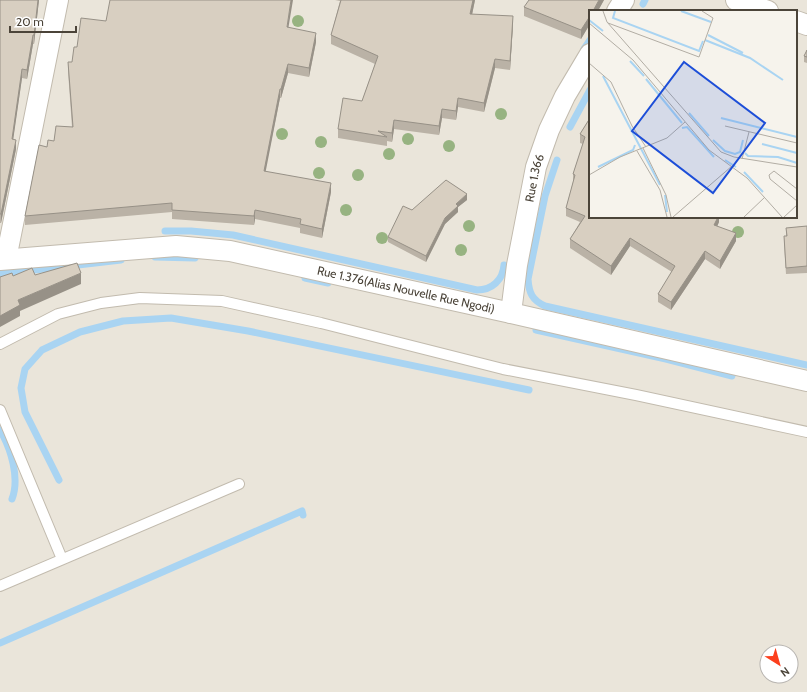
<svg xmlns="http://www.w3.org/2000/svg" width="807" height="692" viewBox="0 0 807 692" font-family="Cabin,sans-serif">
<rect width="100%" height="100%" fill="#f6f3ec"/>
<path fill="#eae5da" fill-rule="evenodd" d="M0 0H807V692H0ZM590 11H796V217H590ZM767 652H791V676H767Z"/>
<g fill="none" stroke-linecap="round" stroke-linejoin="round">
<path stroke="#a9d4f2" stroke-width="7" d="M643 4 645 0
M584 49 590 40
M570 127 590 90
M557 160 545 196 528 279C529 293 532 300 545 306L807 365
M165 231H191L233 235 477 290C492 290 503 280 504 265
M155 257 195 258
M0 274 121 260
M305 278 328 283
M536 330 666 359 732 376
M0 430C11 449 20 478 12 499
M59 480 25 412 21 388 25 369 42 350 80 332 123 321 171 318 248 331 529 390
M0 643 302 511 303 515"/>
<g stroke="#c2bbae" stroke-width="12">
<path id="service" d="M0 344 58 314 101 303 140 298 222 301 321 323 503 369 636 395 807 432
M0 410 62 559
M0 586 239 484"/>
</g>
<g stroke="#c2bbae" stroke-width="22">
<g id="minor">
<path d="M736 0 768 11"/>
<path d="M617 11 624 0"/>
<path d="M796 21 807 25"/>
<path d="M6 259 58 0"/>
<path id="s1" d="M0 260 176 246 230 251 511 313 807 381"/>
<path id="s2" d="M511 313 517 265 536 167 549 130 565 96 590 54"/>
</g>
</g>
<use href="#service" stroke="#fff" stroke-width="10"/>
<use href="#minor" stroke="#fff" stroke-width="20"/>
</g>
<g fill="#97b381">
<circle cx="298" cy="21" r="6"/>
<circle cx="501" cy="114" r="6"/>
<circle cx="282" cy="134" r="6"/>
<circle cx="408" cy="139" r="6"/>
<circle cx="321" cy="142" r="6"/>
<circle cx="449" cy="146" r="6"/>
<circle cx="389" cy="154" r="6"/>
<circle cx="319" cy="173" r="6"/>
<circle cx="358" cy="175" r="6"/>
<circle cx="346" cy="210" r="6"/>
<circle cx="469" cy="226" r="6"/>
<circle cx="738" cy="232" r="6"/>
<circle cx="382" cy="238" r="6"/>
<circle cx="461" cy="250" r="6"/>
</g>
<path fill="#bab2a6" d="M0 0H39L34 44H33L27 79 22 78 13 139 16 149 1 223H0Z
M335 0H475L472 15 513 25 510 70 495 68 484 112 458 107 456 120 442 118 439 135 394 129 392 142 387 141V146L338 138V129L362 101 375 64 331 44V35L340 1Z
M604 0 581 39 524 16V7Z
M106 21 288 27 316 42 309 77 288 73 281 98H280L265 171 331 192 322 238 300 233V228L255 219 254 225 172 219V212L25 225V216L47 147 72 127 68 71V62H72L77 47Z
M807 50V63L804 62V56Z
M590 118V217H719V222L717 226 736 241 720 269 705 259 671 310 658 302V294L672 272 630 246 611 275 570 248V239L580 222 566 216V208L573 182V174L583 144 580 143V134Z
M467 200 458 207V212L445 224 426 262 388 242V237L412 210Z
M807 226V273L786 274 784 243V236H786V228Z"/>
<path fill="#979187" d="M38 0H39L34 44V35Z
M291 0H293L287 36V27Z
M473 0H475L470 24V14Z
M599 0H604L598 11H593Z
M513 16V25L510 70V61Z
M590 16V24L581 39V30Z
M316 33V42L309 77V68Z
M33 35V44L27 79V70Z
M495 59V68L484 112V103Z
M288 64V73L281 98V89Z
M22 69V78L12 148V139Z
M280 89V98L264 180V171Z
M458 98V107L456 120V111Z
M442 109V118L439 135V126Z
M394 120V129L392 142V133Z
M16 140V149L1 223V214Z
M331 183V192L322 238V229Z
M467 194V200L458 207V212L445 224 426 262V256L445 218 456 204Z
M255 210V219L254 225V216Z
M717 217H719V222L714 234V225Z
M736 233V241L720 269V261Z
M630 238V246L611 275V266Z
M705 251V259L671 310V302Z
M81 273V284L20 311V316L0 327V316L18 300Z"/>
<path fill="#d8cfc1" stroke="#979187" d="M0 0H38L34 35H33L27 70 22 69 12 139 16 140 1 214H0Z
M110 0H291L287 27 316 33 309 68 288 64 281 89H280L264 171 331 183 322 229 300 224 301 219 255 210 254 216 172 210V203L25 216 39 145 47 147 48 140 54 141 56 126 73 127 68 62H72L74 47H77L81 18 106 21Z
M341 0H473L470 14 513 16 510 61 495 59 484 103 458 98 456 111 442 109 439 126 394 120 392 133 378 131 387 137 338 129 343 98 362 101 378 56 331 35Z
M529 0H599L593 11H590V16L581 30 524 7Z
M807 50V57L804 56Z
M590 118V217H718L714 225 736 233 720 261 705 251 671 302 658 294 675 266 630 238 611 266 570 239 585 216 566 208 575 175 573 174 585 137 580 134Z
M446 180 467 194 456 204 458 206 445 218 426 256 388 237 403 206 412 210Z
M807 226V266L786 268 784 236H787L786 228Z
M77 263 81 273 18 300 20 305 0 316V277L12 273 13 276 32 268 35 275Z"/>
<g text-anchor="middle" stroke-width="3.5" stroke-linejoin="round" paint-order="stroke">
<g font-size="12" fill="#4b4439" stroke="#fff">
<text dy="4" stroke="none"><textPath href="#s2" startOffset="137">Rue 1.366</textPath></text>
<text dy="4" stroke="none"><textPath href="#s1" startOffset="411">Rue 1.376(Alias Nouvelle Rue Ngodi)</textPath></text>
</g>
</g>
<g transform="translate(589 10)">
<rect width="208" height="208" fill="#f6f3ec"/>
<path fill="none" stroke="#a9d4f2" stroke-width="2" d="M26 1 24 8 110 41 114 31M92 1 122 12M0 10 14 21M119 25 154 43M116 30 161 48 194 70M41 51 55 66M14 66 71 175M57 69 93 113M100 103 120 126M132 108 208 127M93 118 98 117 125 147M124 130 136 141 146 144 151 142 154 130M173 134 208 143M156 143 159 146 189 147 208 153M136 150 147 157M9 157 44 140 46 135M155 162 174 182M76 185 78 202"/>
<path fill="none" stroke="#b2ada4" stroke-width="1" d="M14 1 18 12 132 142 145 147 208 157M0 13 44 50 120 140 158 168 193 207M19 13 110 47 124 8 113 1M0 53 22 72 43 116 57 137M136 116 208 133M54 138 77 185 82 207M48 141 71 180 78 207M153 149 160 122M0 165 31 147 78 128 96 112M208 179 185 161 180 165 181 169 208 191M84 207 143 156M155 207 176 187M195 207 208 195"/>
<path fill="#1d4ed8" fill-opacity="0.15" stroke="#1d4ed8" stroke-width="2" d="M95 52 176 113 124 183 43 121Z"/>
<rect width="208" height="208" fill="none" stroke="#4b4439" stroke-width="2"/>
</g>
<g transform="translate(779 664) rotate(143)"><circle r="19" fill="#ffffff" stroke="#b7b4b0"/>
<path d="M0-3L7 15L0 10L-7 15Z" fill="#fc3f1d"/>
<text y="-6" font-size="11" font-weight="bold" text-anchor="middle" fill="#4b4439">N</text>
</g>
<path d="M10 26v6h66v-6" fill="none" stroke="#4b4439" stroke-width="2"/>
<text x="16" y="26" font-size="12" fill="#4b4439" stroke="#ffffff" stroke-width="3" paint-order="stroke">20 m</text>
</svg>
